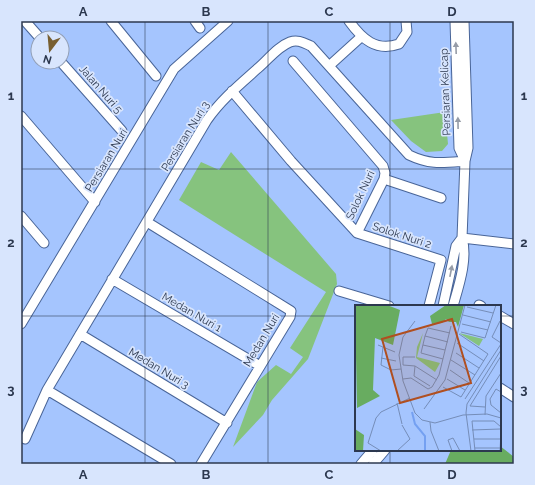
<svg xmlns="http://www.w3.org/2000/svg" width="535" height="485" viewBox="0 0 535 485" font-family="Raleway,sans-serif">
<rect width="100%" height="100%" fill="#a5c5fe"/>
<path fill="#86c37e" d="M445 112 448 144 442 151 426 152 411 141 391 120Z
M231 152 336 274 337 284 308 359 272 400 263 415 233 447 257 382 276 365 291 374 303 357 290 348 326 292 179 200 201 162 219 170Z"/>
<path fill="#68ac60" d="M500 446 514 457V464H445L451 450H500Z"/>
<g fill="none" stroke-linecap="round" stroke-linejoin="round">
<g stroke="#496598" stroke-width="11">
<path id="minor" d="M25 21 40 38
M111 21 156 76
M195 21 200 28
M349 21C362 39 376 52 399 44L407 32 406 21
M455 21 459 148 465 161
M293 61 383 166 385 173 384 179 357 233
M61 62 122 131
M329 66 361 37
M232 91 291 161 357 233 441 260 429 306
M21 116 95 202
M384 179 441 198
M21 216 44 243
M147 222 291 311 290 317 201 464
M462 238 514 244
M112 279 260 366
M339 291 389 306
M479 305 481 306
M443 306 456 246 462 238
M453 306C459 285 468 259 462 238L465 161 468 148 464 21
M500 316 514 324
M21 324 174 69 228 21
M80 334 227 423
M500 388 514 397
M47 390 171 464
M25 439 47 390 207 120C221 100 239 85 257 69 268 60 277 47 290 42 298 39 304 43 311 46L409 155C430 165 442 163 465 161
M361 464 373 450
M373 464 385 450"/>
</g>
<use href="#minor" stroke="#fff" stroke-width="9"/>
</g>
<defs><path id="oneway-solid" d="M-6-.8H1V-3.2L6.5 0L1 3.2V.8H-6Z"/></defs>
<g fill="#969ca7">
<use href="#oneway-solid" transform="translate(456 48) rotate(-92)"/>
<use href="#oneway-solid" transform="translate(458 123) rotate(-91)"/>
<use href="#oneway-solid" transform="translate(451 271) rotate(-79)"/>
</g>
<path fill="none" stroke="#2c384f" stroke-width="1" stroke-opacity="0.55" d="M145 21V464M268 21V464M390 21V306M21 169H514M21 316H356M500 316H514M390 450V464"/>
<g text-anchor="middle" stroke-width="3.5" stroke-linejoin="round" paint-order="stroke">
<g font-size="11" fill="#2c384f" stroke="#d8e5fd">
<text transform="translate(101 89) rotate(49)" y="4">Jalan Nuri 5</text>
<text transform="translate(445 92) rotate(-92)" y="4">Persiaran Kelicap</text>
<text transform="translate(185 136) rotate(-58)" y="4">Persiaran Nuri 3</text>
<text transform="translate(106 160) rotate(-59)" y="4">Persiaran Nuri</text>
<text transform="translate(360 195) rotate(-65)" y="4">Solok Nuri</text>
<text transform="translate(402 235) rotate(18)" y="4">Solok Nuri 2</text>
<text transform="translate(192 312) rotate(30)" y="4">Medan Nuri 1</text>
<text transform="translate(261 340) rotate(-59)" y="4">Medan Nuri</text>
<text transform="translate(159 368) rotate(31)" y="4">Medan Nuri 3</text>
</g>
</g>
<g transform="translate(355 305)">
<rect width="146" height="146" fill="#a5c5fe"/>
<path d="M68 28 62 52 85 58 80 67 61 53 62 42ZM104 28 128 34 124 41Z" fill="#86c37e"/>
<path d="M0 0H32L45 5 38 40 20 33 18 85 25 91 2 103ZM91 0H109L103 22 101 17H94L91 14 87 18 77 19 75 11ZM0 124 9 130 8 146H0Z" fill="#68ac60"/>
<path fill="none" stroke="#74a0f1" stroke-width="2" d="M57 107 60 119 70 131V146"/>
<path fill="none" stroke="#758db8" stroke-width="1" d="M112 2 138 8M108 10 136 17M60 16 48 32 44 50 48 76 60 108 67 115 80 118 108 110 132 109M145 16 137 32 146 38M107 19 133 25M106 27 130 33 141 0M70 31 93 37M102 38 129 56M23 40 40 47M68 40 90 45M28 42 26 60 36 65 46 64M101 48 124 63M60 52H48V60L60 61 82 75M26 53 41 56M88 54 66 48 70 31 73 23 95 28M96 55 120 70M60 61 59 71 75 81M95 65 114 78M48 74 56 73 73 84 77 82 84 70 96 21M92 74 110 85M88 82 106 92 133 49 104 29M146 87 141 84 135 94 136 100 146 108M110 94 146 39M42 98 47 119M130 102 115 101 146 51M69 104 90 75 110 0M132 109 146 113M130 110 131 91 146 68M75 117 76 126 84 146M117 125 145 124M119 134H146M120 143H146M26 146 13 138 21 113 26 107 55 93M42 146 55 134 47 120M97 146 93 135 98 133 105 146M116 146 111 108 112 99 146 45M120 146 117 116H139L146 122M145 146 146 126"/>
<path fill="#b04f20" fill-opacity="0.15" stroke="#b04f20" stroke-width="2" d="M97 14 116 78 45 98 27 34Z"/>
<rect width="146" height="146" fill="none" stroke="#2c384f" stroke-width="2"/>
</g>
<rect width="535" height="485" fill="none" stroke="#d8e5fd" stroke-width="44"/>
<g transform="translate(50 50) rotate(196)"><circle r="19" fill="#d8e5fd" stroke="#93a0b7"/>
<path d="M0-3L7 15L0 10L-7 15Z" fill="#785f31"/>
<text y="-6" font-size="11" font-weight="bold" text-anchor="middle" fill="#2c384f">N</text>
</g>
<rect x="22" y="22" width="491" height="441" fill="none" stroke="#2c384f" stroke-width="1.5"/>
<g font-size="13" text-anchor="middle" font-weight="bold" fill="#2c384f">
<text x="83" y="16">A</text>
<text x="206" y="16">B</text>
<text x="329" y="16">C</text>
<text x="452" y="16">D</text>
<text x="11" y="100">1</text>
<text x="524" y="100">1</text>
<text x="11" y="247">2</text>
<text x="524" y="247">2</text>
<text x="11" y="394">3</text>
<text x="524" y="394">3</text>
<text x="83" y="479">A</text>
<text x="206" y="479">B</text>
<text x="329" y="479">C</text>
<text x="452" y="479">D</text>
</g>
</svg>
